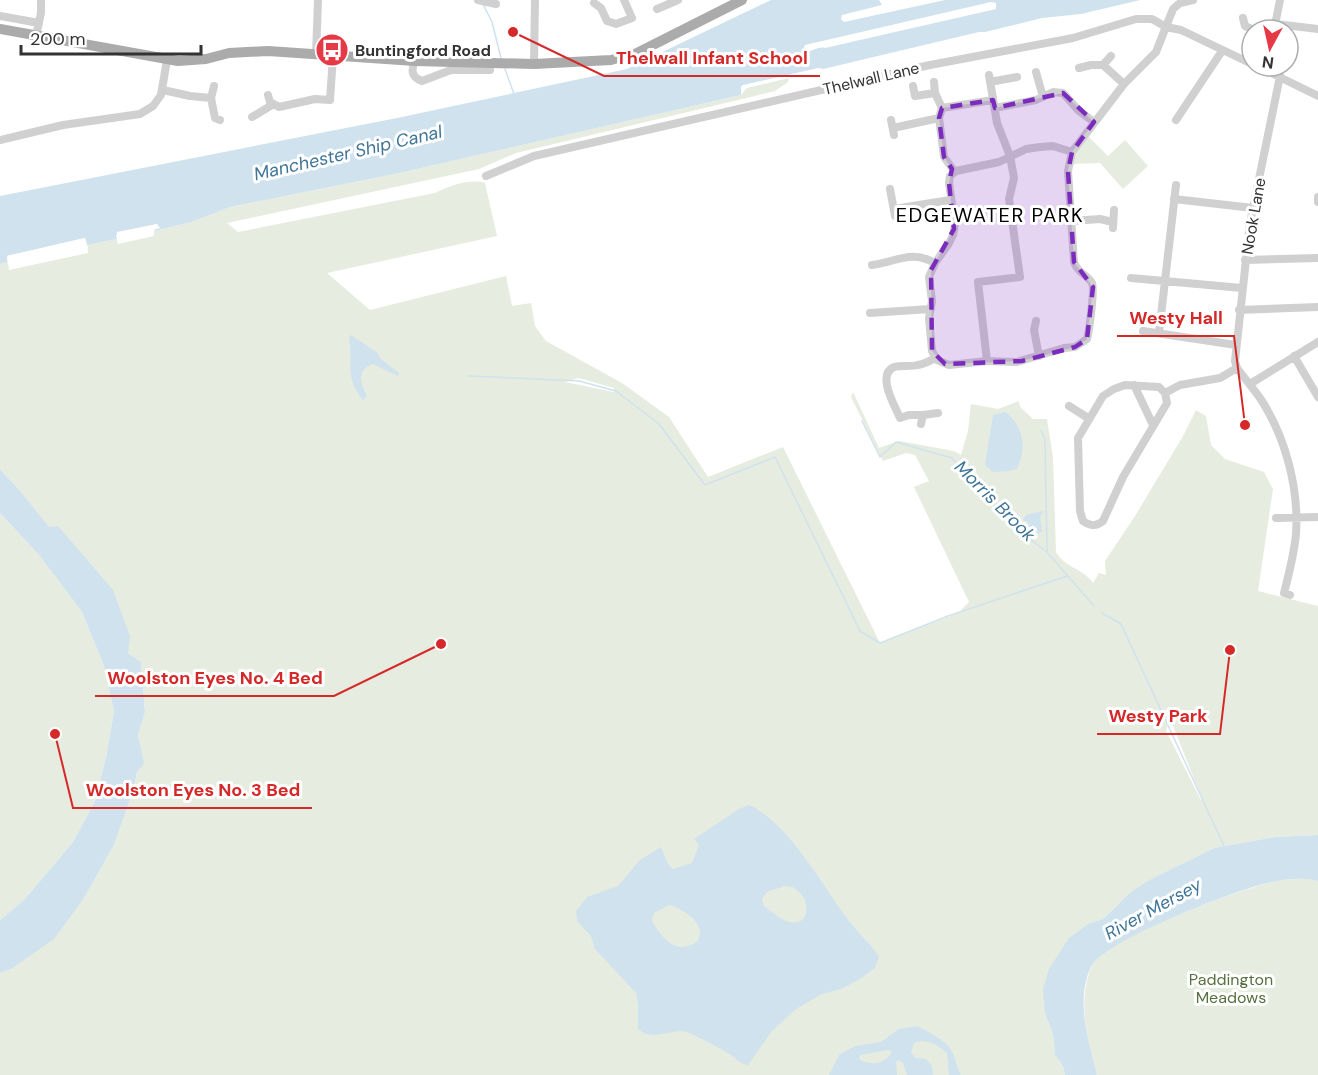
<svg xmlns="http://www.w3.org/2000/svg" width="1318" height="1075" viewBox="0 0 1318 1075" font-family="'DM Sans',sans-serif">
<rect width="100%" height="100%" fill="#fff"/>
<path fill="#e6ecdf" fill-rule="evenodd" d="M789 78 788 82 775 91 516 153 479 169 227 223 238 232 435 193C449 186 469 178 485 183L497 236 327 273 370 310 506 276 512 306 531 303 535 326 546 341 622 383 669 417 708 477 783 447 880 643 972 608 960 611 969 602 914 487 929 481 915 455 906 453 883 461 851 397 853 392 879 448 899 441 954 451 961 455 968 431 971 404 998 409 1019 401 1020 407 1033 419H1047L1053 458 1056 552C1065 568 1083 568 1093 583L1099 573 1106 575 1105 561 1135 516 1182 438 1196 410 1206 416 1211 445 1225 459 1264 472 1273 489 1258 591 1318 606V835L1275 837 1214 848 1149 880 1115 907 1103 919 1090 923 1045 1014 1053 1034 1055 1055 1063 1066 1065 1075H0V973L11 969 84 898 114 845 133 791 137 772 143 764 138 735 145 711 141 662 128 653C88 589 52 524 0 469V264L8 262 9 270 88 253 87 245 117 239 118 244 154 236V231L192 222 230 207 395 174 741 95 747 88ZM579 378 614 388V392L565 382ZM1170 718 1202 799 1201 800 1166 731Z
M1085 133 1108 156 1125 140 1148 166 1123 189 1100 163 1070 164Z
M0 513 39 555 82 612 104 666 114 711 106 757 95 801 73 842 24 900 0 920Z
M1305 878 1318 881V1075H1097C1088 1040 1077 1003 1091 968 1102 938 1232 893 1265 884 1278 880 1292 879 1305 878Z"/>
<path fill="#cfe2ee" fill-rule="evenodd" d="M771 0H879L882 5 842 15 841 19 844 22 945 0H1140L1081 14 1042 18 985 32H979L823 69 818 68 743 85 741 87V95L395 174 230 207 192 222 154 231 157 224 116 235 117 239 87 245 85 238 7 256 8 262 0 264V196L397 118 627 69ZM991 2 996 3V9L825 48C820 46 812 51 806 52L803 50 805 45Z
M351 335 378 353 381 359 399 373 398 376 373 364C356 370 360 383 367 396L363 400C343 375 354 364 349 338Z
M1005 412C1024 426 1027 448 1017 469L1009 471 993 472 985 465 993 415Z
M0 469 20 491 49 527 58 526 113 590 130 636 128 653 141 662 145 712 138 735 144 764 137 772 133 791 114 845 84 898 54 939 11 969 0 973V920L24 900 73 842 95 801 106 757 114 711 104 666 82 612 39 555 0 513Z
M1044 511 1040 516 1042 532 1039 533 1029 527 1028 522 1023 520 1026 515Z
M749 805C791 824 824 890 853 926 862 937 872 945 879 957L875 968 860 979 841 989 822 994 796 1009 772 1031 748 1065C739 1064 735 1057 728 1053 721 1049 689 1031 682 1031 666 1031 652 1041 638 1029V1004L636 993 595 949 591 936 577 921 576 911 587 897 618 886 640 860 661 847 668 864 673 869 692 863 699 845 694 839 739 809ZM784 886 793 887C797 891 804 895 805 901 809 914 804 925 789 922 781 920 771 911 764 906L762 899C768 888 774 891 784 886ZM669 905C679 907 699 919 700 931 700 934 699 937 698 941 677 956 663 940 652 921L654 913Z
M1318 835V881C1302 877 1285 879 1268 883 1236 890 1104 940 1091 967 1075 1001 1089 1041 1097 1075H1065L1063 1066 1055 1055 1053 1034 1045 1014 1043 989 1049 969 1069 938 1090 923 1103 919 1130 893 1149 880 1214 848 1275 837Z
M917 1026C930 1033 949 1041 954 1056 957 1063 957 1069 961 1075H949L947 1053C938 1045 926 1038 914 1043L911 1053 916 1058 926 1059 932 1066 933 1075H907L903 1063 899 1060 896 1062 897 1075H829L839 1055 855 1046 881 1042 899 1029ZM888 1050 892 1052C885 1065 870 1066 859 1059L860 1055Z"/>
<path fill="#fff" d="M157 224 160 228 153 230 154 234 151 232V228L119 235 120 240 117 242V232Z
M85 238 88 248 85 247 83 242 10 258 11 263 8 265 7 256Z"/>
<g fill="none" stroke-linecap="round" stroke-linejoin="round">
<path stroke="#cfe2ee" stroke-width="1.5" d="M483 4 492 22 501 58
M505 69 514 94
M469 376 579 381 616 391 659 424 705 485 775 457 860 631 880 643 948 616 1067 576
M862 421 880 457 896 442 952 458 1016 528 1047 552 1094 606
M1041 431 1045 439 1047 552
M1102 613 1121 624 1224 846"/>
<path stroke="#d0d0d0" stroke-width="8" d="M478 0 496 4
M594 3 601 8 607 21 616 24 632 18 624 0
M657 9 678 0
M0 16 39 23
M1243 18 1245 26 1254 30
M1276 24 1318 29
M1274 30 1280 0
M36 36 41 13V0
M316 55 318 0
M1111 56 1103 65 1124 84
M415 61C411 70 411 77 422 81L451 70H490
M534 64 535 0
M1257 66 1318 96
M1079 68 1091 65H1103
M1036 72 1043 97
M1280 76 1250 223 1235 361 1237 368C1245 379 1254 389 1262 401 1286 439 1299 489 1296 534 1294 554 1289 574 1284 593L1290 595
M934 82 935 93 942 108 939 118 944 157 955 172
M990 82 1017 77
M913 86 915 96 935 93
M163 90 190 96 211 98 215 118 220 120
M268 95 270 102 279 107 315 99 330 100 333 56
M211 98 214 86
M942 108 993 100
M995 108 1036 100 1053 92 1063 93 1079 111 1094 122
M252 117 272 105
M891 120 894 135
M1176 120 1222 51
M893 128 939 118
M0 140 63 125 140 114 153 106 161 95 167 60
M1072 152 1053 146 1040 147 1026 149 999 162 956 171 950 176 949 183 955 224 953 235 948 245 935 263 929 277 932 301 929 318 932 351 937 360 949 365 987 361 1017 362 1064 348 1075 347 1087 339C1089 332 1095 288 1092 283 1087 274 1077 273 1074 262L1068 171 1072 152 1124 84 1156 52 1173 9 1180 3 1193 0
M486 176 534 156 930 65 1073 38 1136 19H1152L1166 27 1181 30 1252 64
M890 189 895 216
M1174 199 1253 208
M1318 202V197
M894 209 950 200
M1072 221 1100 219 1113 222
M1113 228 1114 210
M1245 260 1318 258
M872 265C897 262 910 249 935 263
M1131 278 1242 288
M1239 310 1318 307
M870 313 930 309
M1036 321 1034 330 1039 356
M1143 331 1236 345
M1159 333 1176 185
M1294 356 1318 397
M987 361 978 282 1020 277 1009 199 1014 178 1010 156 997 123 989 75
M1250 384 1318 342
M1125 385 1159 387 1165 393 1167 403 1123 477 1103 521C1096 527 1090 526 1083 521L1080 511 1078 438 1103 396 1114 389Z
M1134 385 1153 425
M1165 393 1180 385 1220 378 1237 368
M1069 406 1088 418
M923 415H909L900 418C895 406 876 375 894 367 901 365 911 367 918 365 924 364 930 361 935 358
M921 424 923 415 938 413
M1276 518 1318 517"/>
<path stroke="#ababab" stroke-width="10" d="M0 29 178 61 206 59 229 53 268 51 415 61 534 64 611 60 637 53 742 0"/>
</g>
<path fill="#7b2cbf" fill-opacity="0.2" stroke="#7b2cbf" stroke-width="4.5" stroke-dasharray="12 8" stroke-linejoin="round" d="M1063 93 1094 122 1072 152 1068 171 1074 262 1093 287 1087 339 1075 347 1022 361 945 364 932 351 931 270 954 229 949 183 952 169 944 157 939 118 942 108 993 100 995 108Z"/>
<defs>
<g id="bus-disc" transform="scale(1.725)"><circle r="9.5" fill="#e63946" stroke="#fff"/><path d="M-5-6H5V4H4V6H2V4H-2V6H-4V4H-5ZM-3.5-4V0h7V-4ZM-3.5 1.2v1.5H-2V1.2ZM2 1.2v1.5H3.5V1.2Z" fill="#fff"/></g>
</defs>
<g fill-rule="evenodd">
<use href="#bus-disc" x="332" y="50"/>
</g>
<g text-anchor="middle" stroke-width="6" stroke-linejoin="round" paint-order="stroke">
<g font-size="16" font-weight="bold" fill="#333" stroke="#fff" text-anchor="start">
<text x="355" y="56">Buntingford Road</text>
</g>
<g font-size="16" fill="#333" stroke="#fff">
<text transform="translate(871 78) rotate(-13)" y="6">Thelwall Lane</text>
<text transform="translate(1253 216) rotate(-80)" y="6">Nook Lane</text>
</g>
<g font-size="16" fill="#56703f" stroke="#fff">
<text x="1231" y="985">Paddington<tspan x="1231" dy="18">Meadows</tspan></text>
</g>
<g font-size="18" font-style="italic" fill="#3f7597" stroke="#fff">
<text transform="translate(348 153) rotate(-13)" y="6">Manchester Ship Canal</text>
<text transform="translate(995 501) rotate(45)" y="6">Morris Brook</text>
<text transform="translate(1153 909) rotate(-29)" y="6">River Mersey</text>
</g>
<g font-size="20" letter-spacing="1.5" fill="#000" stroke="#fff">
<text x="990" y="222">EDGEWATER PARK</text>
</g>
</g>
<path fill="none" stroke="#d62828" stroke-width="2" d="M513 32L604 76H820M1245 425L1234 336H1117M441 644L334 696H95M1230 650L1220 734H1097M55 734L73 808H312"/>
<g fill="#d62828" stroke="#fff" stroke-width="2">
<circle cx="513" cy="32" r="6"/>
<circle cx="1245" cy="425" r="6"/>
<circle cx="441" cy="644" r="6"/>
<circle cx="1230" cy="650" r="6"/>
<circle cx="55" cy="734" r="6"/>
</g>
<g font-size="18" text-anchor="middle" font-weight="bold" fill="#d62828" stroke="#fff" stroke-width="6" stroke-linejoin="round" paint-order="stroke">
<text x="712" y="64">Thelwall Infant School</text>
<text x="1176" y="324">Westy Hall</text>
<text x="215" y="684">Woolston Eyes No. 4 Bed</text>
<text x="1158" y="722">Westy Park</text>
<text x="193" y="796">Woolston Eyes No. 3 Bed</text>
</g>
<g transform="translate(1270 48) rotate(188)"><circle r="28" fill="#ffffff" stroke="#adadad" stroke-width="1.5"/>
<path d="M0-4.5L10 22L0 15L-10 22Z" fill="#e63946"/>
<text y="-9" font-size="16" font-weight="bold" text-anchor="middle" fill="#333333">N</text>
</g>
<path d="M21 45v9h180v-9" fill="none" stroke="#333333" stroke-width="3"/>
<text x="30" y="45" font-size="18" fill="#333333" stroke="#ffffff" stroke-width="4.5" paint-order="stroke">200 m</text>
</svg>
